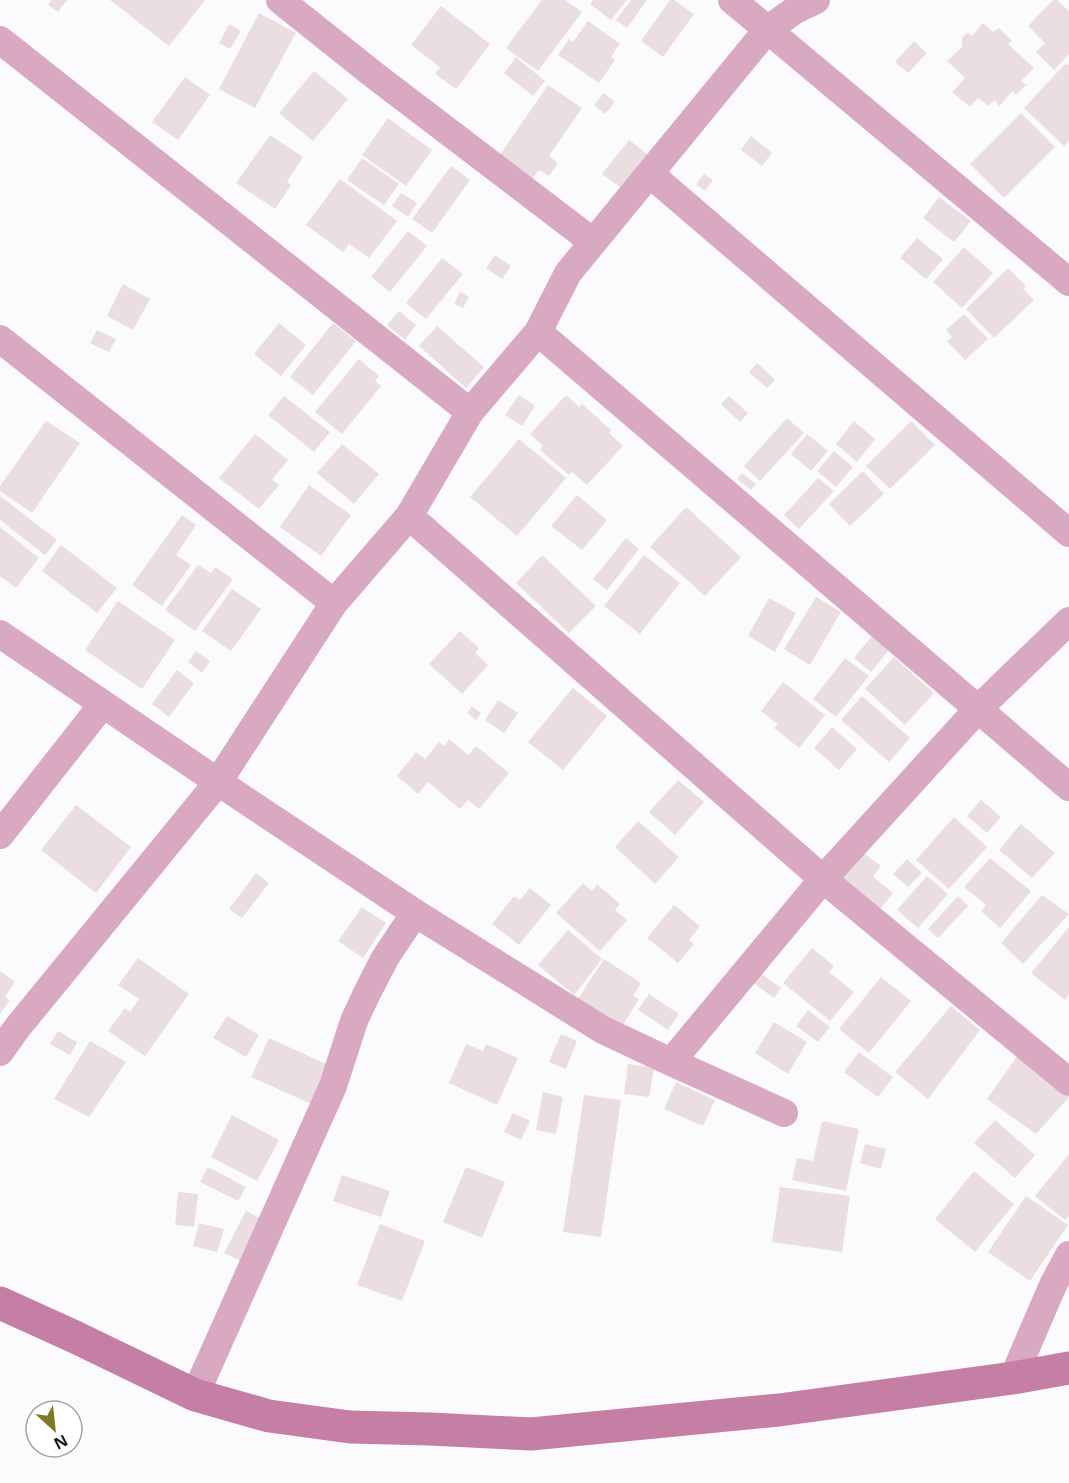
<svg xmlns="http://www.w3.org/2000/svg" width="1069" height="1483" viewBox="0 0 1069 1483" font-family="'Noto Sans',sans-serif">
<rect width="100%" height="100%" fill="#fbfbfe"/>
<path fill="#eadee1" d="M51 0H67L58 12 48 5Z
M110 0H205L169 46Z
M542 0H565L582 12 538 71 506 48Z
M593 0H627L611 20 590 4Z
M631 0H647L627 28 616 20Z
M670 0H674L694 14 663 57 641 41Z
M1053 0H1057L1069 11V54L1054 70 1036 52 1045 43 1028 26Z
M441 6 490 44 456 89 435 74 440 67 411 45Z
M259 13 296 33 255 108 219 89Z
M588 21 620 44 611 57 615 60 599 83 558 55 569 39 573 42Z
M983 23 993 32 999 28 1012 41 1008 44 1034 68 1021 81 1026 85 1016 95 1013 91 999 106 995 100 988 106 978 98 970 107 952 92 965 78 947 61 962 47V38L967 33 972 36Z
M229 24 241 31 230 49 219 43Z
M914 41 927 53 908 73 895 62Z
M516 57 545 81 533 96 504 73Z
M1066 63 1069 65V141L1064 146 1024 108Z
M314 71 348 99 313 141 279 113Z
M185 77 210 95 178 140 152 122Z
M548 85 582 108 549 156 558 163 549 176 539 170 530 182 497 159Z
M604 93 615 102 605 114 594 105Z
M1021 113 1055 147 1004 198 970 164Z
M388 118 432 150 406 186 362 155Z
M270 135 303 157 287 182 291 185 275 209 236 183Z
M751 136 772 153 762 166 741 150Z
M629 140 650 156 624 190 602 174Z
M362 158 399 184 384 205 347 180Z
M451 166 470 180 432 233 412 219Z
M704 174 713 180 705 191 696 184Z
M340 179 397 221 369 258 349 244 343 252 306 225Z
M401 193 417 203 408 217 392 206Z
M939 197 971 221 954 242 923 218Z
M408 231 427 246 390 292 371 277Z
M917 238 943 259 926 279 900 258Z
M964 247 993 273 962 308 933 282Z
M495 255 511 266 502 279 486 268Z
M442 258 463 274 426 319 406 303Z
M1008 268 1026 286 1023 289 1034 300 994 338 966 309Z
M123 284 150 299 133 330 107 316Z
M460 292 469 297 463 308 454 304Z
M399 311 416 325 405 340 387 325Z
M964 314 988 339 965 360 947 341 952 337 946 330Z
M279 323 306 345 281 376 254 354Z
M333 323 356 341 313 395 290 377Z
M437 326 484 367 466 388 419 346Z
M97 330 116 339 109 352 90 343Z
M359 359 379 376 375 381 381 386 342 434 315 412Z
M757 363 775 380 767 388 749 372Z
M519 395 535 406 522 426 505 415Z
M566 395 579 407 582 404 611 430 609 433 623 446 587 485 572 472 569 475 540 450 543 446 530 434Z
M284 396 330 432 314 452 268 415Z
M729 396 748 413 740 422 721 404Z
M787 418 804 433 760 481 744 466Z
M46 421 80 443 32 513 0 491V486Z
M854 421 875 439 857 462 836 444Z
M911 421 935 445 890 489 866 466Z
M255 434 288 460 272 480 279 485 259 509 219 478Z
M807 434 828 451 811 471 791 454Z
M519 439 566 478 517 536 470 497Z
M342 444 379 474 354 504 317 473Z
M834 451 853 467 836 487 817 471Z
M863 471 884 494 850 526 829 504Z
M742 473 756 484 751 490 737 479Z
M818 478 834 491 799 529 784 515Z
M309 485 351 515 321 556 280 527Z
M577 495 607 520 582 550 551 526Z
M0 496 57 540 45 555 0 520Z
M686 507 741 557 705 596 650 547Z
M182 515 196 525 176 555 191 565 162 606 132 585Z
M0 527 39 558 16 588 0 576Z
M626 538 639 549 607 590 593 579Z
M61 545 117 588 97 613 42 571Z
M542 555 596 606 569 633 516 583Z
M644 555 680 583 640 634 604 606Z
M198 565 211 573 215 567 233 579 195 631 165 610Z
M232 589 261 609 231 651 202 631Z
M816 597 841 612 810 665 784 649Z
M769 598 796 613 775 652 748 636Z
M118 601 175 640 142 689 85 650Z
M460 631 479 648 475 653 488 665 462 694 429 664Z
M872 636 889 650 871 672 854 658Z
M196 651 210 661 202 673 188 662Z
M894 657 934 693 905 725 865 689Z
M845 658 869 676 836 717 813 699Z
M177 670 194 683 169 717 152 704Z
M783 682 825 715 799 748 774 728 778 724 761 711Z
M573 688 607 716 563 770 528 742Z
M862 696 910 738 889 762 841 720Z
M498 700 518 713 504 733 485 720Z
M472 706 481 713 476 720 467 713Z
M832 727 857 749 839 770 814 748Z
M449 739 468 755 476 746 509 773 479 809 468 800 460 809 428 782 418 794 397 776 416 752 425 759 439 742 444 746Z
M678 780 704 802 675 835 649 812Z
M981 800 1001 817 987 833 967 816Z
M76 805 131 847 96 893 41 850Z
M954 817 987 847 949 889 916 860Z
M638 821 679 857 655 884 615 847Z
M1021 824 1055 853 1032 878 999 850Z
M862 852 881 866 873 877 893 893 880 909 841 878Z
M990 858 1031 891 1000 928 981 911 986 905 964 887Z
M907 859 922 873 908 887 893 874Z
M256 873 269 883 242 918 229 909Z
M927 876 948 894 918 928 897 910Z
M583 883 592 891 597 884 620 904 615 910 627 920 600 951 556 913Z
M530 888 551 905 519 945 492 924 514 896 520 900Z
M1042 895 1069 914 1023 964 1001 943Z
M958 896 968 906 938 938 928 929Z
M674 905 700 926 689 940 694 944 678 963 647 938Z
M362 907 386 923 363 958 338 941Z
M1069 927V994L1065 1000 1031 973Z
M568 930 602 959 574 995 538 965Z
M812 948 834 966 829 972 854 992 830 1021 783 983Z
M138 958 189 994 145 1056 108 1031 125 1008 130 1012 139 999 118 985Z
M604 959 641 983 633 996 639 999 622 1026 578 999Z
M0 971 15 982 5 997 10 1000 0 1014Z
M759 972 781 988 774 998 752 982Z
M881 977 911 1001 869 1053 839 1029Z
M649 994 679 1014 668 1030 638 1010Z
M951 1006 980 1030 928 1099 895 1072Z
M808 1010 830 1027 818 1042 796 1026Z
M227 1016 259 1035 246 1057 213 1038Z
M774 1022 807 1042 788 1074 755 1053Z
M58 1031 77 1042 70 1055 50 1044Z
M561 1034 577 1041 566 1069 549 1062Z
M269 1038 335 1068 318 1107 251 1077Z
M90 1041 126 1062 89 1117 54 1099Z
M466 1044 483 1051 486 1044 518 1058 497 1105 449 1083Z
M859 1052 893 1077 878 1097 844 1072Z
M1018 1055 1069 1097 1036 1134 987 1099Z
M628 1064 654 1068 649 1097 624 1094Z
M676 1082 715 1100 703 1126 664 1109Z
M543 1092 563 1097 556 1134 536 1130Z
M584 1095 621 1100 601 1237 563 1232Z
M513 1113 530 1121 521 1140 504 1132Z
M232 1115 279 1140 257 1181 211 1157Z
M995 1120 1035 1155 1015 1178 974 1143Z
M822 1121 859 1129 846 1191 792 1180 797 1158 813 1161Z
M865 1144 886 1149 881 1169 860 1163Z
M1069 1154V1216L1065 1220 1035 1196Z
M208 1167 246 1187 238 1201 200 1182Z
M466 1167 505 1182 482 1238 443 1222Z
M974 1171 1014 1204 975 1252 935 1219Z
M342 1175 390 1191 381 1217 333 1201Z
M780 1187 850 1196 842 1252 772 1242Z
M178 1192 198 1194 194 1227 175 1225Z
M1026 1196 1068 1225 1030 1281 988 1252Z
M246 1211 271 1224 249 1265 224 1253Z
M199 1223 224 1229 217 1252 193 1246Z
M380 1224 425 1241 402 1301 357 1285Z"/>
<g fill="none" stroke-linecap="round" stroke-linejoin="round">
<path stroke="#d9a8c1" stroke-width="28" d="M280 0 374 75 593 242
M732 0 1069 282
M0 40 470 412
M650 174 1069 533
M538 332 1069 787
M0 339 334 603
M409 516 823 879 1069 1082
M0 634 218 782 415 913 603 1030 671 1062 784 1113
M0 835 103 704
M0 1052 17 1028 218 782 334 603 409 516 470 412 538 332 568 273 767 30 795 10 816 0
M671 1062 823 879 978 709 1069 621
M1013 1378 1053 1285 1069 1255
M195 1395 333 1086 354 1021 366 995 385 958 415 913"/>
<path stroke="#c57ea4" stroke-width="33" d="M0 1303 75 1337 195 1395 269 1416 350 1427 430 1429 531 1434 779 1410 1013 1378 1069 1368"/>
</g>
<g transform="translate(54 1429) rotate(153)"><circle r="28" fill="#ffffff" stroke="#a4a4a6" stroke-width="1.5"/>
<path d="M0-4.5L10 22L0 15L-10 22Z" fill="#7f7a21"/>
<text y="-9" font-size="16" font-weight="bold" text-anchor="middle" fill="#1b1c20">N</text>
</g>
</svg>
